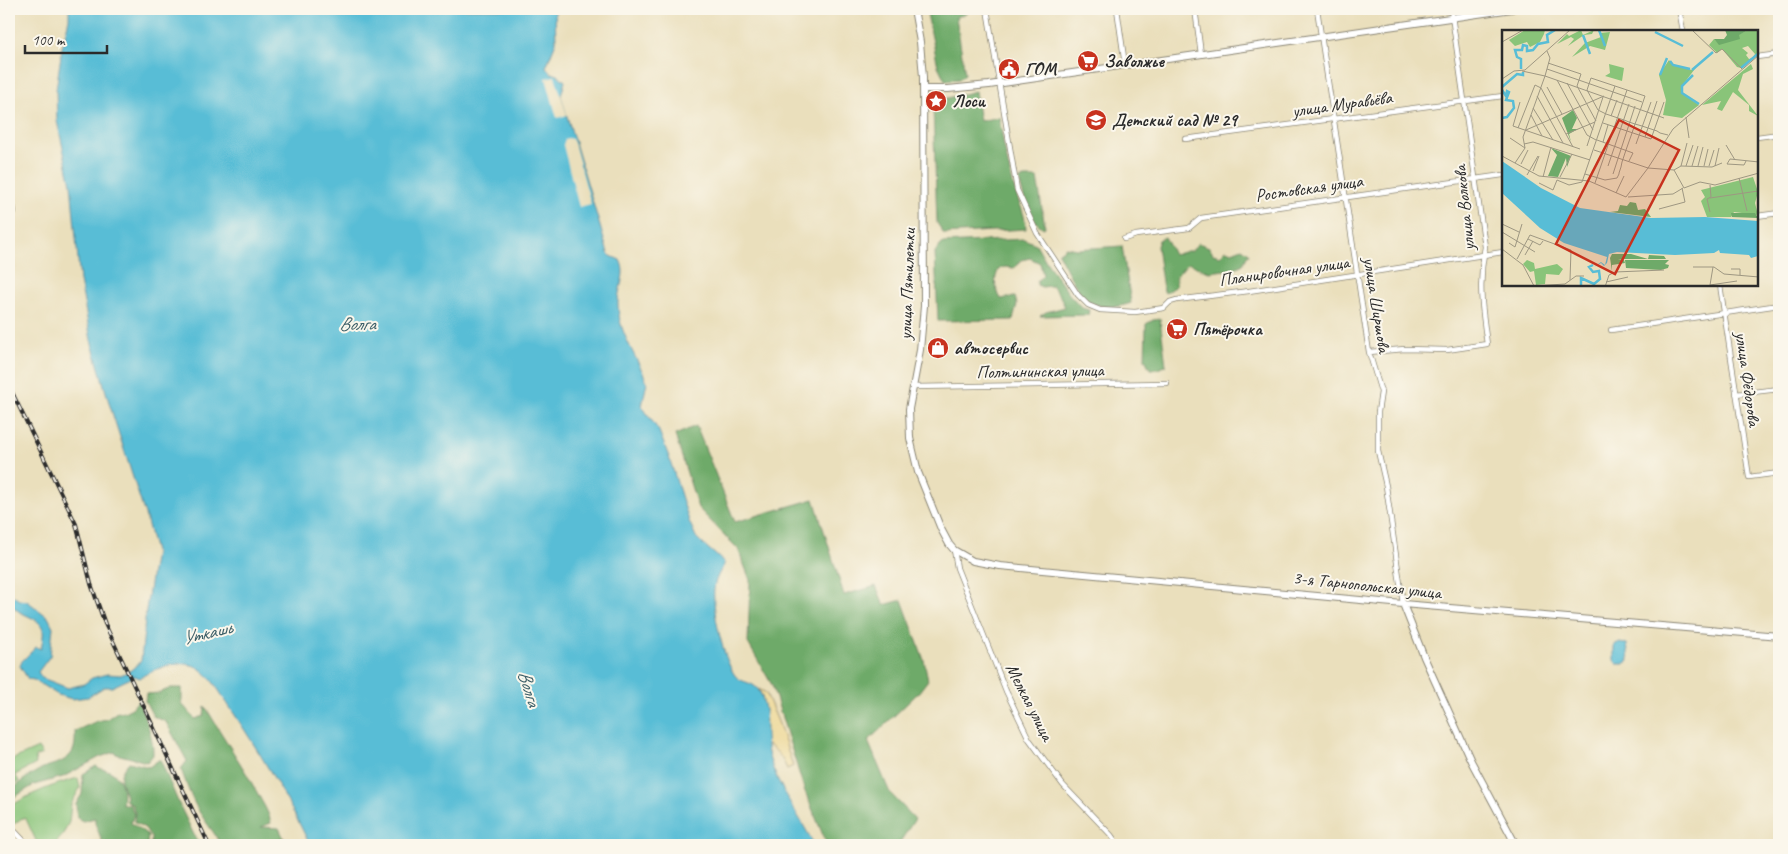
<svg xmlns="http://www.w3.org/2000/svg" width="1788" height="854" viewBox="0 0 1788 854" font-family="Caveat,sans-serif">
<rect width="100%" height="100%" fill="#fbf7ec"/>
<filter id="ink" filterUnits="userSpaceOnUse"><feTurbulence type="fractalNoise" baseFrequency=".02" numOctaves="2"/><feDisplacementMap in="SourceGraphic" scale="10" xChannelSelector="R" yChannelSelector="G"/><feConvolveMatrix kernelMatrix="1 2 1 2 8 2 1 2 1" color-interpolation-filters="sRGB"/></filter>
<filter id="wash" filterUnits="userSpaceOnUse"><feTurbulence type="fractalNoise" baseFrequency=".0096" numOctaves="4" result="noise"/><feDisplacementMap in="SourceGraphic" scale="20" xChannelSelector="R" yChannelSelector="G"/><feGaussianBlur stdDeviation="1.12" result="paint"/><feColorMatrix in="noise" values="0 0 0 0 0 0 0 0 0 0 0 0 0 0 0 0 0 1.4 0 .05"/><feComposite in="paint" operator="in"/></filter>
<g filter="url(#wash)">
<rect width="100%" height="100%" fill="#eadfbc"/>
<path fill="#89c479" stroke="#5a7852" d="M38 748 42 754 35 757 36 764 15 775 19 781 9 788V761Z
M78 778 80 788 71 804 69 822 62 836 54 845H38L26 819 22 818 14 824 9 819V807C32 793 52 785 78 778Z"/>
<path fill="#6eaa69" stroke="#4c6a4a" d="M926 9H974L967 10 966 14 956 17 965 74 959 79 945 80 938 66Z
M975 91 980 121 999 117C1003 141 1007 164 1014 187 1018 203 1025 211 1026 229L944 234 937 223 933 107 944 99Z
M1024 178H1037L1045 227 1044 228C1028 221 1024 196 1019 180Z
M1165 237 1174 255 1187 251H1192L1198 243 1209 247 1213 254 1220 256 1226 250 1232 252 1242 248 1249 253 1243 264 1233 269 1209 272 1188 263 1176 276V286L1165 293 1163 289 1157 246 1159 240Z
M1024 239 1036 244 1047 263 1069 294 1082 308 1089 310 1088 315 1040 316 1046 312 1065 307 1060 296 1052 286 1042 287 1037 285V281L1043 275 1040 263 1030 258 1021 260 1019 264 1014 268 1005 267 999 269C993 280 995 288 1001 299L1015 297 1017 304 1013 320 938 321 935 252 943 243Z
M1122 246 1131 303C1118 308 1097 309 1086 299 1076 291 1065 265 1058 253L1066 247 1076 249Z
M1160 319 1166 365 1158 369H1150L1145 359 1146 324 1153 320Z
M696 426 735 522 814 499 844 595 876 586 884 605 902 600 924 660 928 680 918 693 868 741 890 793 915 819 898 845H827L804 789 772 685 748 643 750 580 738 549 698 508 675 435Z
M171 688H182V704L195 719 204 716 205 706C222 736 242 764 258 794 263 804 269 812 271 823L261 827 279 828 287 845H221C216 835 210 828 204 819 193 804 187 786 181 769L187 761 166 722 153 716 145 701 146 694 159 693Z
M138 701C145 716 154 738 153 755L147 762 116 754 115 752 100 757 63 777 34 785 13 798 9 799C11 785 32 774 43 768 53 764 64 763 71 754 76 748 75 738 75 731L97 721 107 719 117 712H124L132 708Z
M160 759 179 804 199 845H151V837L145 828 134 822 135 813 132 804 125 800 126 797C121 779 116 777 129 762L149 767Z
M96 766C101 770 106 769 111 772 123 778 124 793 122 804H130L134 814 131 823 148 835 147 845H113L102 841 95 823V818L83 821 77 818 76 804 82 794 83 774Z"/>
<path fill="#eeda9e" stroke="#8c8264" d="M759 689 766 693 779 724 793 766 787 769C782 758 778 750 766 744 764 725 767 707 759 689Z"/>
<path fill="#58bdd6" stroke="#427480" d="M69 9H555L556 42 546 67 551 73 558 75 565 81 561 96 608 253 611 256 620 260C628 275 617 289 618 305 618 330 635 354 645 377L647 382 642 406 659 431 669 457 689 521 696 537 703 544 724 562V565C719 573 715 580 714 589 712 610 723 657 734 674 742 686 755 678 762 697 769 716 763 737 769 757 778 788 800 816 814 845H310C287 797 258 750 229 706 220 693 211 675 197 667 179 658 155 669 139 678L135 676 112 687H104L88 697 72 699 58 695 34 680 28 679 20 666 22 661 36 647 41 649C42 643 44 635 43 629 37 612 9 618 9 593L19 600 27 601 48 617 53 627 50 656 38 672 42 678 68 688 84 684 92 678 107 674 121 675 131 670 141 661 146 610 155 552 147 521 110 406 91 340 80 281 71 184 57 121 56 90 62 48 69 19Z
M1618 643 1627 644 1629 661 1624 664H1617L1614 660V645Z"/>
<path fill="#eadfbc" d="M555 76 567 115 557 118 546 78Z
M568 138 572 139 574 143 591 204 579 207 563 145 565 139Z"/>
</g>
<g filter="url(#ink)">
<g fill="none" stroke-linecap="round" stroke-linejoin="round">
<g stroke="#8a8574" stroke-width="6">
<path id="street" d="M987 9 1017 190 1037 233 1078 295 1088 305 1100 310 1135 312 1164 308 1170 302 1177 300 1249 291 1503 252
M1117 9 1125 65
M1195 9 1201 54
M1317 9 1369 352 1381 392 1378 412V451L1386 486 1403 604
M1679 9 1683 31
M1757 57 1779 54
M1757 137 1779 134
M1185 139 1503 96
M9 181 14 212 9 217
M1757 216 1779 213
M1124 239 1136 235 1189 228 1201 218 1503 175
M1720 285 1749 477 1779 473
M1611 330 1779 305
M1369 352 1405 349 1447 350 1487 344C1482 309 1478 283 1485 247L1451 9
M912 387 1167 383
M1736 394 1779 389
M954 550 957 568 1006 691 1029 739 1063 785 1111 835 1118 845
M9 825 28 845"/>
</g>
<g stroke="#8a8574" stroke-width="8">
<path id="secondary" d="M914 9 920 42 923 77 924 306 920 350 909 409 910 438 918 472 941 529 949 544 954 550 973 561 1000 566 1403 604 1779 636
M923 89H948L989 85 1512 9
M1403 604 1424 657 1471 761 1516 845"/>
</g>
<use href="#street" stroke="#fff" stroke-width="4.5"/>
<use href="#secondary" stroke="#fff" stroke-width="6"/>
<g stroke="#2b2b2b" stroke-width="4">
<path id="rail" d="M9 386 76 524 91 584 105 624 209 845"/>
</g>
<use href="#rail" stroke="#fbf7ec" stroke-width="2" stroke-dasharray="5.5" stroke-linecap="butt"/>
</g>
</g>
<defs>
<g id="supermarket-disc" transform="scale(1.125)"><circle r="9.5" fill="#c8321e" stroke="#fbf7ec"/><path d="M-6-5.5h2.5l.6 2H6L4.5 2H-2.5L-4.4-4H-6ZM-1.5 3.2a1.3 1.3 0 1 0 .1 0ZM3 3.2a1.3 1.3 0 1 0 .1 0Z" fill="#fff"/></g>
<g id="civic-disc" transform="scale(1.125)"><circle r="9.5" fill="#c8321e" stroke="#fbf7ec"/><path d="M-.6-6.5H3V-4.5H.6V-3L4-1V1h2V6H-6V1h2V-1L-.6-3ZM-1.2 2.5V6h2.4V2.5Z" fill="#fff"/></g>
<g id="sight-disc" transform="scale(1.125)"><circle r="9.5" fill="#c8321e" stroke="#fbf7ec"/><path d="M0-6L1.8-2.2L6-1.7L2.9 1.2L3.7 5.4L0 3.3L-3.7 5.4L-2.9 1.2L-6-1.7L-1.8-2.2Z" fill="#fff"/></g>
<g id="school-disc" transform="scale(1.125)"><circle r="9.5" fill="#c8321e" stroke="#fbf7ec"/><path d="M0-5L7-2L0 1L-7-2ZM-4 1L0 2.5L4 1V4Q0 6-4 4Z" fill="#fff"/></g>
<g id="shop-disc" transform="scale(1.125)"><circle r="9.5" fill="#c8321e" stroke="#fbf7ec"/><path d="M-5-2.5h2.3a2.7 3.5 0 0 1 5.4 0H5L5.5 6h-11ZM-1.5-2.5h3a1.5 2.3 0 0 0-3 0Z" fill="#fff"/></g>
</defs>
<g fill-rule="evenodd">
<use href="#supermarket-disc" x="1088" y="61"/>
<use href="#civic-disc" x="1009" y="69"/>
<use href="#sight-disc" x="936" y="101"/>
<use href="#school-disc" x="1096" y="120"/>
<use href="#supermarket-disc" x="1177" y="329"/>
<use href="#shop-disc" x="938" y="348"/>
</g>
<g text-anchor="middle" stroke-width="4" stroke-linejoin="round" paint-order="stroke">
<g font-size="18" font-weight="bold" fill="#2b2b2b" stroke="#fbf7ec" text-anchor="start">
<text x="1104" y="67">Заволжье</text>
<text x="1025" y="75">ГОМ</text>
<text x="952" y="107">Лоси</text>
<text x="1112" y="126">Детский сад № 29</text>
<text x="1193" y="335">Пятёрочка</text>
<text x="954" y="354">автосервис</text>
</g>
<g font-size="18" fill="#2b2b2b" stroke="#fbf7ec">
<text transform="translate(1342 104) rotate(-8)" y="6">улица Муравьёва</text>
<text transform="translate(1309 188) rotate(-8)" y="6">Ростовская улица</text>
<text transform="translate(1464 208) rotate(-96)" y="6">улица Волкова</text>
<text transform="translate(1284 271) rotate(-8)" y="6">Планировочная улица</text>
<text transform="translate(907 284) rotate(-88)" y="6">улица Пятилетки</text>
<text transform="translate(1377 305) rotate(81)" y="6">улица Ширшова</text>
<text transform="translate(1040 371) rotate(-1)" y="6">Полтининская улица</text>
<text transform="translate(1748 379) rotate(82)" y="6">улица Фёдорова</text>
<text transform="translate(1367 585) rotate(6)" y="6">3-я Тарнопольская улица</text>
<text transform="translate(1030 702) rotate(63)" y="6">Мелкая улица</text>
</g>
<g font-size="19" font-style="italic" fill="#3b5e67" stroke="#fbf7ec">
<text x="357" y="330">Волга</text>
<text transform="translate(207 632) rotate(-13)" y="7">Уткашь</text>
<text transform="translate(530 688) rotate(73)" y="7">Волга</text>
</g>
</g>
<g transform="translate(1502 30)">
<rect width="256" height="256" fill="#eadfbc"/>
<path d="M23 0H43L42 4 38 12 28 17 25 12 13 16 7 10ZM79 0 81 5 92 0 90 4 82 5 66 16 72 9 69 7 55 14 65 4 67 6ZM246 0H256V23L251 27 253 24 246 16 240 18 246 23 244 25 247 29 251 28 239 38 235 37 220 19 215 23 207 15 212 9 217 14ZM108 2 103 20 88 16 70 27 83 13 99 7 98 3ZM167 30 171 35 190 40 198 32 180 56V63L197 75 180 88 161 85 164 70 157 45ZM107 34 122 38 120 51 103 46 108 43ZM249 34 251 39 241 44 236 60 256 86 247 81V75L231 62 220 81 215 79 219 71 200 75ZM251 147 256 162 253 173 256 185 232 182 229 187H205L199 171 203 167 199 160ZM25 230 32 233 33 239 55 234 61 239 57 245 44 244 43 254 34 255 32 241 28 242 21 234Z" fill="#89c479"/>
<path d="M223 0H246L237 5 238 9 217 15 212 9H222L225 5ZM71 80 75 88 70 99H76L67 104 69 112 60 88ZM49 118 69 126 65 137 64 128 56 147 46 146 55 125ZM128 172 134 173 136 180 143 179 149 187 108 182 116 181 118 175 125 176ZM229 183H253L256 188 230 187ZM110 224H129L146 229 147 225 162 226 164 229H116L110 228 122 230 123 233 110 235V241L108 228ZM123 230H167L163 234 167 235 166 238 159 240 124 238Z" fill="#6eaa69"/>
<path d="M0 131 39 158 78 178 149 188 203 187 256 191V226L249 228 247 225 218 223 217 220 212 223 173 225 115 222 107 224 105 233 102 236 99 233 92 237 99 232 103 235 105 227 62 213 38 198 0 163Z" fill="#58bdd6"/>
<path fill="none" stroke="#58bdd6" stroke-width="2.5" d="M97 0 103 16M153 2 181 16M81 5 88 24M168 31 171 35 188 39M239 38 257 23M19 39V29L15 27 13 20H20L21 15 25 16V21L31 20 36 14 46 12 45 5 53 0M190 40 211 22M158 45 165 28M191 45 180 56V63L197 74M0 57 15 44 21 45V42M0 60 4 66 5 61 7 62 4 70 11 71 12 78 5 87 0 88M79 257V248L92 254 98 249 97 241 91 242 87 237 91 235"/>
<path fill="none" stroke="#9e9782" stroke-width="1" d="M190 0 214 23 220 19 240 39M0 12 21 0M46 33 79 44 75 56 94 91M45 39 140 72M20 41 43 46 162 88M43 46 48 28 45 21M0 49 12 41 23 40 68 0M55 50 85 105 94 110M65 53 91 100M45 57 60 84M35 66 61 113M18 72 11 96 78 119M31 78 51 110M29 85 40 106M109 86 115 70M184 87 187 108M101 93 149 109 162 72M16 98 33 55 39 58 71 117M24 100 102 66M64 104 93 92M143 107 155 71M8 108 23 118M95 110 131 123 127 131M101 112 106 95M22 114 31 112 88 130M134 114 149 72M224 115 233 130M85 116 101 67M23 118 21 107 43 46M92 120 146 138 171 99 257 25M0 126 37 146 87 151 124 167 146 138 172 140 182 158 198 152 213 155 257 143M13 133 23 118M19 134 26 120M225 134 228 129 257 132M225 134 242 135 244 131M106 136 127 74M179 136 185 113M184 136 191 115M190 136 196 116M196 136 201 117M202 136 206 119M207 136 212 120M213 136 217 118M172 140 179 136 210 137 220 133M31 141 37 126M83 144 103 150 115 148 117 144V143L119 137 120 132 124 120 130 103 133 94 139 78 143 66 89 48 85 60 96 80 104 84 122 90 127 92 133 94 140 96 155 101 158 103 166 105M111 144 133 76M25 145 36 126M41 147 49 117M58 147 70 124M237 148 245 181M55 150 67 155 80 152 113 56M37 153 51 160 55 150M93 153 125 60M114 163 122 146M126 167 171 164 181 158M208 168 256 161M157 179 183 172 180 158M208 182 205 169 209 167 208 155M0 194 17 202M0 202 33 222M26 209 38 215 41 211M7 213 13 217 20 194M0 219 21 235 32 256M23 225 31 211M15 229 28 205 69 220 68 250M191 237H212L222 244 257 247M229 239H238V245M104 252 126 247M208 255 235 251M208 255 211 237M32 256 63 254 74 246H82M103 257 107 245 113 242 162 240"/>
<path fill="#c8321e" fill-opacity="0.15" stroke="#c8321e" stroke-width="2.5" d="M117 90 177 120 113 244 54 214Z"/>
<rect width="256" height="256" fill="none" stroke="#2b2b2b" stroke-width="2.5"/>
</g>
<rect width="1788" height="854" fill="none" stroke="#fbf7ec" stroke-width="30"/>
<path d="M25 45v8h82v-8" fill="none" stroke="#2b2b2b" stroke-width="2.5"/>
<text x="32" y="45" font-size="15" fill="#2b2b2b" stroke="#fbf7ec" stroke-width="4" paint-order="stroke">100 m</text>
</svg>
